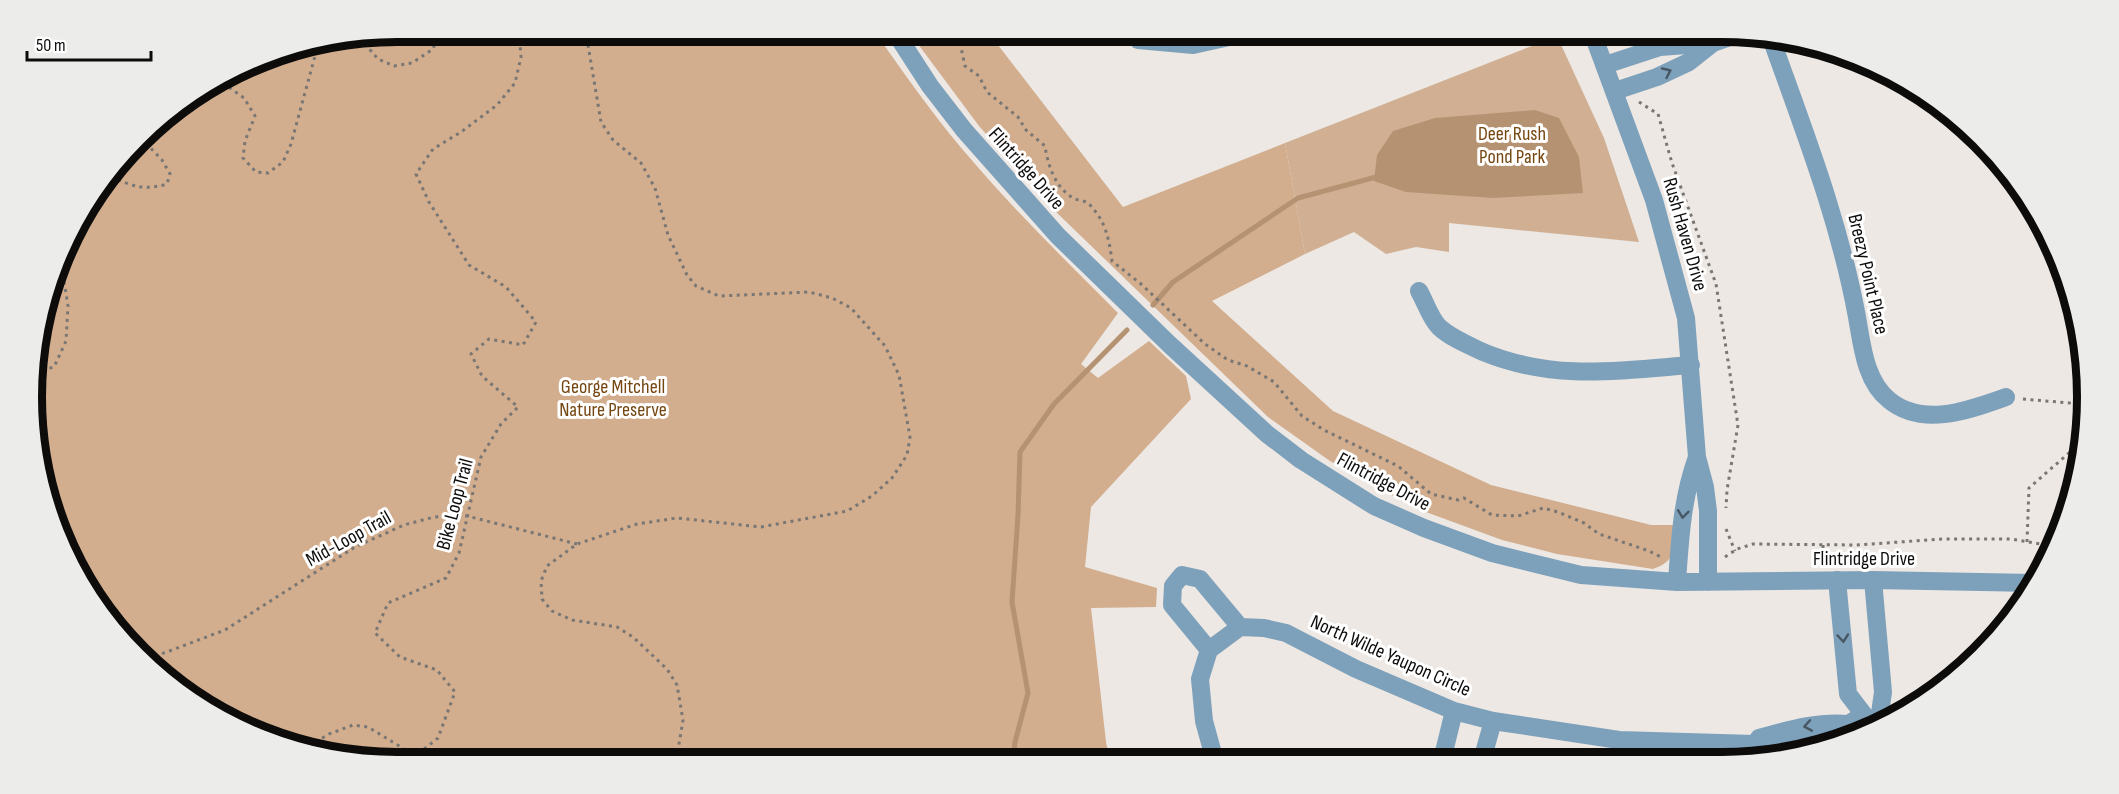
<svg xmlns="http://www.w3.org/2000/svg" width="2119" height="794" viewBox="0 0 2119 794" font-family="'Sofia Sans Condensed',sans-serif">
<rect width="100%" height="100%" fill="#ede8e4"/>
<path fill="#d1af92" d="M1557 36 1604 138 1639 242 1449 223V252L1416 247 1386 254 1354 232 1305 254 1285 143Z"/>
<path fill="#d2ae8e" d="M397 32H875C903 72 931 112 963 150 1011 207 1065 260 1118 313L1081 364 1098 378 1149 341 1186 376 1191 399 1091 507 1085 567 1157 588 1156 607 1091 608 1106 742 1110 761 397 762 302 750 175 687 93 600 39 469 35 349 80 215 156 122 279 51Z
M909 32H988L1123 207 1285 143 1305 254 1212 301 1333 411 1491 485 1651 525H1674C1673 549 1678 560 1653 569L1557 554 1502 540 1415 508 1330 461 1268 417 1054 210 979 126Z"/>
<path fill="#b59272" d="M1535 110 1559 118 1579 157 1583 193 1493 198 1406 192 1374 181 1377 155 1393 131 1435 118Z"/>
<g fill="none" stroke-linecap="round" stroke-linejoin="round">
<path stroke="#b59272" stroke-width="5" d="M1153 305 1173 282 1298 198 1380 176
M1013 761 1015 742 1028 693 1012 602 1018 515 1020 452 1054 404 1127 330"/>
<path stroke="#797673" stroke-width="3" stroke-dasharray="3 4.5" stroke-linecap="butt" d="M581 32 587 39 601 122 613 140 641 163 655 188 668 235 687 275 696 286 719 296 809 292 832 298 851 308 885 346 899 375 910 437 907 455 892 478 872 496 847 511 761 527 677 518 637 524 577 544 547 566 541 581 542 599 552 611 572 620 617 627 633 637 667 669 677 685 683 720 676 762
M951 32 959 38 965 66 979 76 987 92 1018 117 1026 130 1045 146C1048 166 1055 187 1073 198 1079 201 1086 200 1090 205 1106 222 1109 239 1112 261L1141 284 1205 344 1228 360 1247 366 1274 382 1302 416 1324 430 1398 466 1431 494 1458 500 1464 498 1492 515 1518 516 1543 508 1558 512 1584 523 1599 534 1649 551 1661 557
M360 38 378 59 394 66 412 63 433 49 439 32
M1616 44 1619 32
M223 83 244 98 255 116 245 141 243 158 256 172 268 173 283 162 291 144 315 56 324 44
M1639 102 1658 114 1672 163 1716 284 1738 425 1727 490 1726 508
M111 177C133 186 143 191 167 184L170 174 162 160 142 139
M35 372 54 367 66 341 68 306 62 268
M2023 399 2081 404
M1726 529 1735 551
M2027 542 2029 488 2078 445
M1823 545V564
M1725 557 1737 549 1753 544 1856 545 1943 539H2011L2052 546
M148 659 225 630 355 547 404 525 434 517 467 516 577 544
M303 750 329 734 353 725 368 727 409 752 423 750 438 738 455 692 437 670 400 657 375 633 388 603 446 578 459 553 481 457 501 424 518 407 482 376 471 354 489 339 523 345 536 322 506 287 469 265 429 202 416 174 433 149 461 132 497 105 515 83 521 57 519 32"/>
<path stroke="#7ea1bb" stroke-width="18" d="M1771 38C1804 131 1839 219 1857 317 1862 345 1865 381 1889 400 1923 428 1969 410 2006 397
M1138 40 1193 45 1252 32
M1605 65 1660 47 1713 43 1738 34
M1615 91 1657 77 1689 62 1713 43
M1419 291C1425 301 1430 318 1439 327 1451 338 1468 345 1483 352 1553 381 1618 371 1691 365
M1837 580 1848 694 1874 728
M1873 580 1883 692 1878 727
M1209 650 1240 627 1264 628 1286 633 1356 669 1454 711 1493 721 1619 740 1790 745 1833 740
M1209 650 1172 605 1173 586 1182 575 1200 579 1240 627
M1209 650 1200 679 1204 721 1215 761
M1759 738C1788 730 1818 721 1849 724L1863 714
M1442 760 1454 711
M1482 760 1493 721"/>
<path stroke="#7ea1bb" stroke-width="18" d="M895 32 930 86 964 130 1058 236 1169 344 1267 434 1301 460 1374 506 1424 528 1492 553 1581 575 1677 582 1873 580 2036 583
M1592 32 1654 200 1686 318 1697 457 1705 487 1708 511V582
M1677 582C1680 539 1682 498 1697 457"/>
</g>
<defs><path id="oneway-chevron" d="M-2-3.5L2.5 0L-2 3.5" fill="none" stroke-width="1.6" stroke-linecap="round" stroke-linejoin="round" transform="scale(1.5)"/></defs>
<g stroke="#465663">
<use href="#oneway-chevron" transform="translate(1667 72) rotate(-25)"/>
<use href="#oneway-chevron" transform="translate(1683 514) rotate(97)"/>
<use href="#oneway-chevron" transform="translate(1843 638) rotate(85)"/>
<use href="#oneway-chevron" transform="translate(1808 726) rotate(170)"/>
</g>
<g text-anchor="middle" stroke-width="6" stroke-linejoin="round" paint-order="stroke">
<g font-size="20" fill="#754610" stroke="#fff">
<text x="1512" y="140">Deer Rush<tspan x="1512" dy="23">Pond Park</tspan></text>
<text x="613" y="393">George Mitchell<tspan x="613" dy="23">Nature Preserve</tspan></text>
</g>
<g font-size="20" fill="#0d0c0b" stroke="#fff">
<text transform="translate(1027 168) rotate(48)" y="7">Flintridge Drive</text>
<text transform="translate(1686 234) rotate(74)" y="7">Rush Haven Drive</text>
<text transform="translate(1869 274) rotate(77)" y="7">Breezy Point Place</text>
<text transform="translate(1384 481) rotate(28)" y="7">Flintridge Drive</text>
<text transform="translate(454 504) rotate(-75)" y="7">Bike Loop Trail</text>
<text transform="translate(348 538) rotate(-29)" y="7">Mid-Loop Trail</text>
<text x="1864" y="565">Flintridge Drive</text>
<text transform="translate(1391 655) rotate(24)" y="7">North Wilde Yaupon Circle</text>
</g>
</g>
<path d="M0 0H2119V794H0ZM397 42H1722A355 355 0 0 1 2077 397V397A355 355 0 0 1 1722 752H397A355 355 0 0 1 42 397V397A355 355 0 0 1 397 42Z" fill="#ececeb" fill-rule="evenodd"/>
<path fill="none" stroke="#0d0c0b" stroke-width="8" d="M397 42H1722A355 355 0 0 1 2077 397V397A355 355 0 0 1 1722 752H397A355 355 0 0 1 42 397V397A355 355 0 0 1 397 42Z"/>
<path d="M27 51v9h124v-9" fill="none" stroke="#0d0c0b" stroke-width="3"/>
<text x="36" y="51" font-size="18" fill="#0d0c0b" stroke="#ffffff" stroke-width="4.5" paint-order="stroke">50 m</text>
</svg>
